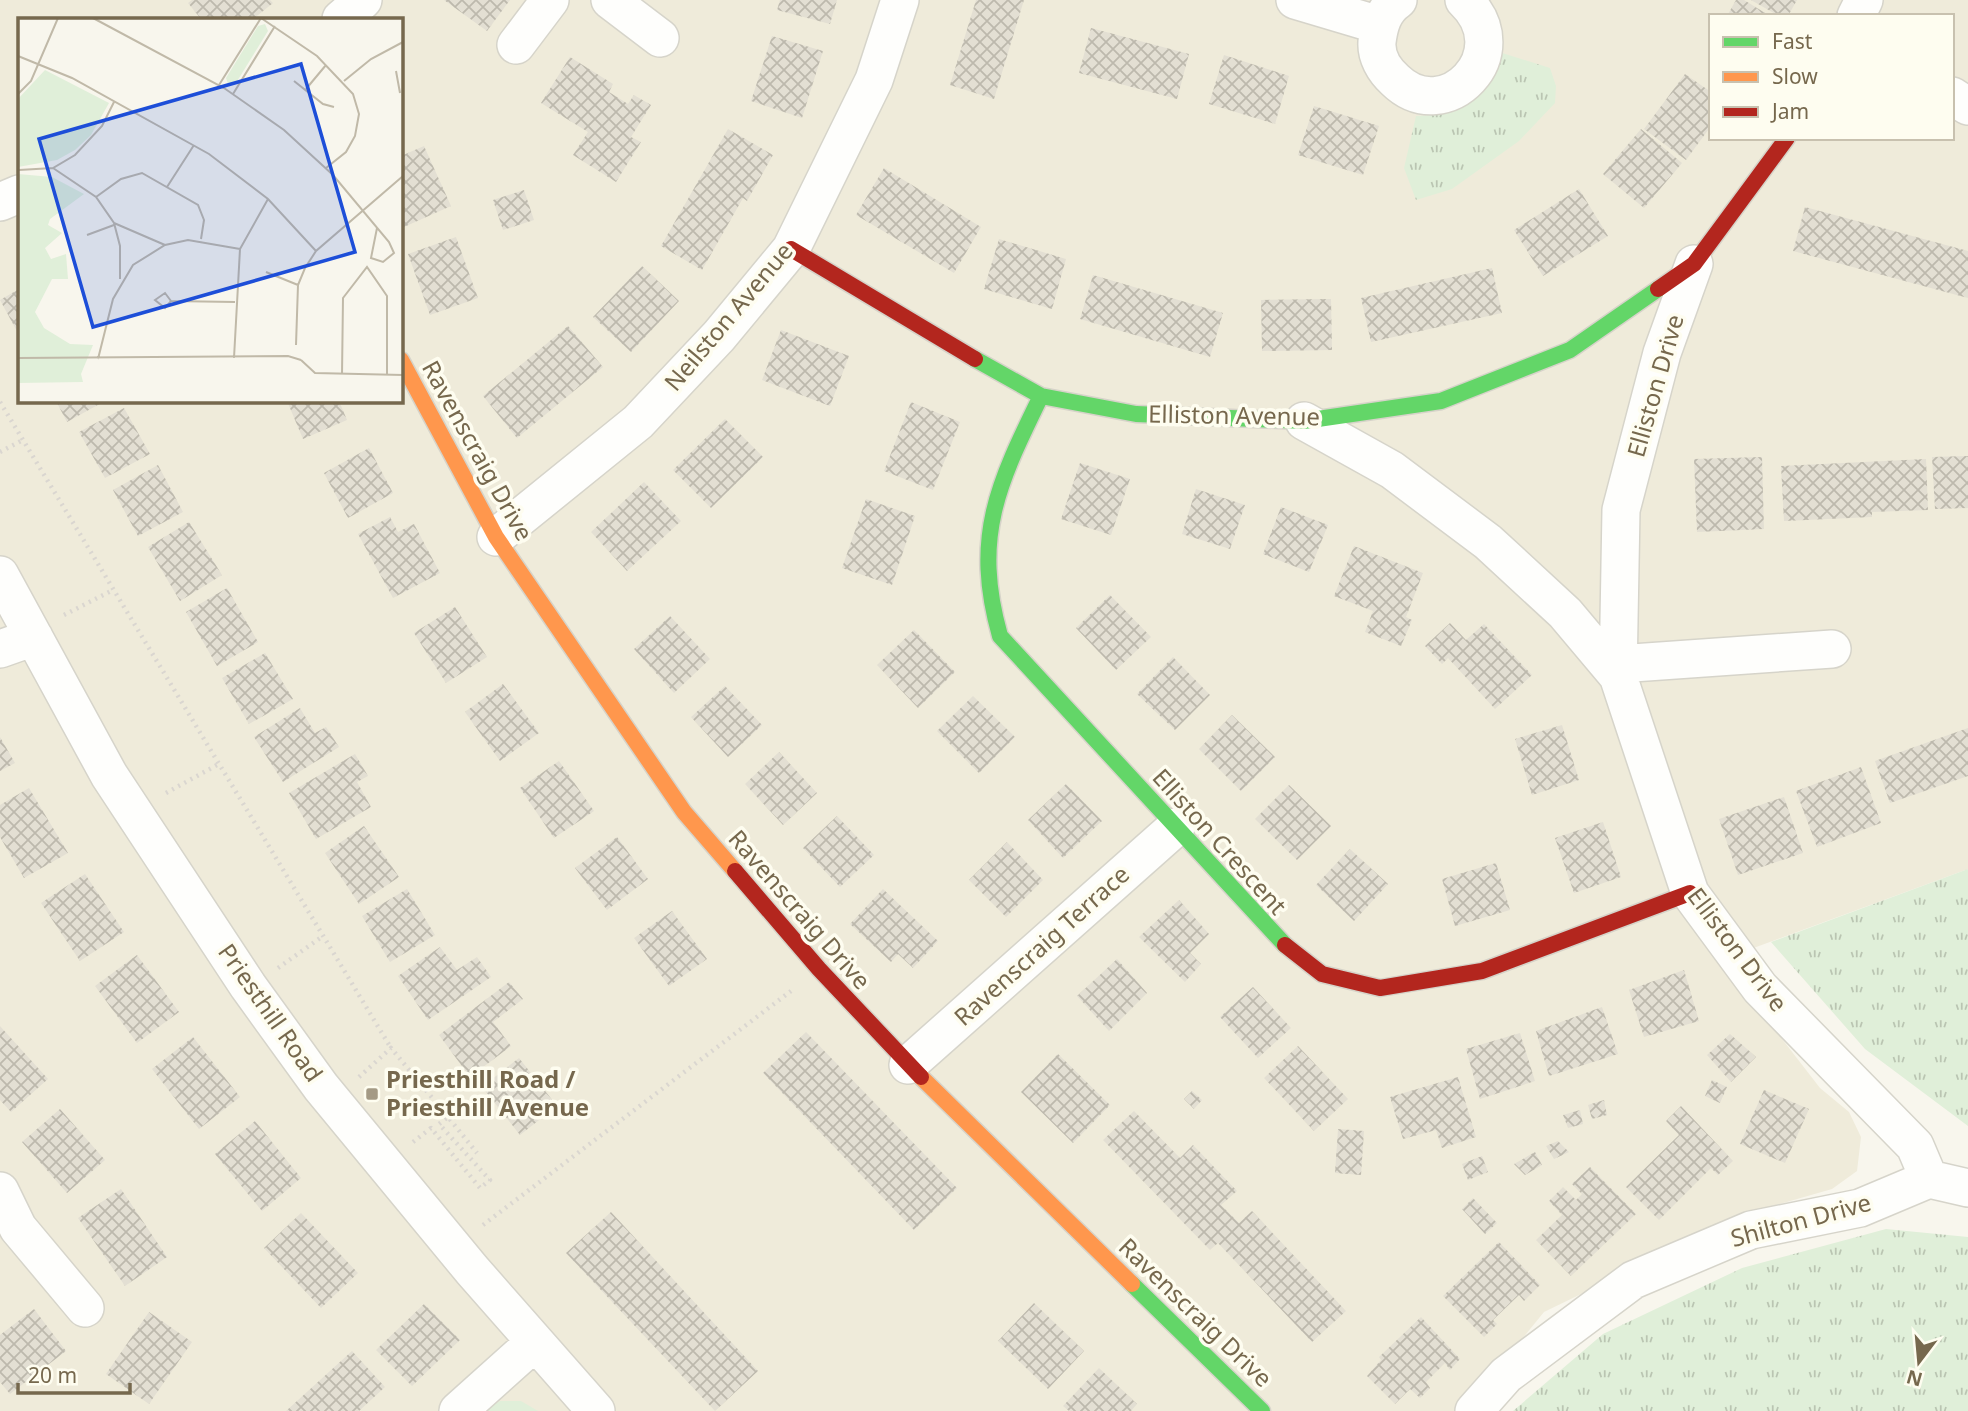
<svg xmlns="http://www.w3.org/2000/svg" width="1968" height="1411" viewBox="0 0 1968 1411" font-family="'Noto Sans',sans-serif">
<defs>
<pattern id="park-tufts" width="24" height="20" patternUnits="userSpaceOnUse" patternTransform="scale(1.75)"><rect width="24" height="20" fill="#e0efd9"/><path d="M3 7l-1-3M5 7V3M7 7l1-3M15 17l-1-3M17 17v-4M19 17l1-3" fill="none" stroke="#bac5b2"/></pattern>
<pattern id="building-cross-hatch" width="8" height="8" patternUnits="userSpaceOnUse" patternTransform="scale(1.75)"><rect width="8" height="8" fill="#e3dfd3"/><path d="M0 0l8 8M0 8l8-8" fill="none" stroke="#bdb9ad"/></pattern>
</defs>
<rect width="100%" height="100%" fill="#f8f6ed"/>
<path fill="#efebda" fill-rule="evenodd" d="M0 0H1968V869L1721 960 1820 1088 1849 1112 1861 1137 1857 1171 1832 1189 1748 1213 1544 1312 1463 1411H0ZM1711 16H1952V138H1711ZM19 19H401V401H19Z"/>
<path fill="#e0efd9" d="M500 1401H521L538 1411H483Z"/>
<path fill="url(#park-tufts)" d="M1499 52 1550 68 1556 86 1555 103 1519 141 1452 189 1416 200 1404 168 1416 116C1463 114 1490 101 1499 52Z
M1968 869V1126L1865 1049 1771 942Z
M1886 1229 1968 1237V1411H1513L1603 1334 1742 1268Z"/>
<path fill="url(#building-cross-hatch)" d="M192 0H270L273 3 253 19H201L188 3Z
M444 0H510L487 31Z
M780 0H837L830 24 777 10Z
M976 0H1024L994 99 950 85Z
M1736 0H1744L1770 16H1727Z
M1751 0H1797L1788 16H1779Z
M1091 28 1189 54 1177 99 1079 73Z
M772 36 823 51 802 118 751 101Z
M1224 55 1289 76 1275 124 1209 104Z
M570 57 613 84 609 92 628 104 634 95 651 105 631 137 641 142 616 182 573 155 588 132 541 103Z
M1685 74 1711 92V126L1686 160 1644 129Z
M1314 106 1379 126 1363 175 1298 155Z
M728 129 773 155 747 201 743 198 702 270 661 246Z
M1641 129 1682 163 1644 208 1603 174Z
M424 146 451 206 404 227 401 220V156Z
M884 168 981 227 954 273 856 215Z
M1579 189 1608 236 1543 276 1514 230Z
M524 190 534 220 503 230 493 200Z
M1805 207 1968 251V298L1793 251Z
M456 237 478 298 430 315 408 254Z
M999 239 1066 259 1052 309 984 289Z
M642 266 679 301 631 352 593 317Z
M1492 268 1502 313 1371 342 1361 298Z
M1093 275 1223 313 1210 357 1080 319Z
M19 289V335L0 300Z
M1331 299 1332 350 1262 351 1261 300Z
M568 326 603 367 517 438 483 396Z
M781 330 849 356 830 406 762 380Z
M56 401H105L67 422Z
M287 401H339L347 420 303 439Z
M911 402 960 422 933 490 884 471Z
M124 408 150 454 105 478 79 432Z
M725 419 763 457 711 508 673 470Z
M369 448 393 493 348 518 324 473Z
M1968 456V508L1935 509 1932 457Z
M1762 457 1764 529 1697 532 1694 459Z
M1926 459 1928 510 1872 512V517L1784 521 1781 466Z
M1080 463 1130 479 1111 535 1061 519Z
M158 465 183 512 138 536 113 490Z
M644 482 681 521 627 571 591 532Z
M1196 489 1245 505 1230 549 1182 534Z
M866 499 915 516 892 585 842 568Z
M1281 507 1328 525 1309 572 1263 554Z
M390 517 398 532 414 524 440 573 393 598 358 534Z
M189 522 222 575 180 601 148 547Z
M1354 546 1423 573 1406 617 1412 620 1401 646 1365 632 1373 611 1334 596Z
M227 588 258 642 217 666 186 612Z
M1110 595 1151 637 1116 670 1076 628Z
M455 607 487 657 446 683 414 633Z
M670 616 710 659 674 693 634 649Z
M1450 623 1466 640 1484 624 1532 675 1495 709 1448 658 1442 664 1425 646Z
M914 630 955 672 918 708 877 665Z
M265 653 293 699 249 724 222 678Z
M1173 657 1210 695 1175 730 1137 694Z
M503 684 539 733 500 761 465 712Z
M725 686 762 725 728 757 691 717Z
M973 696 1015 737 979 773 937 731Z
M300 708 315 733 326 727 339 747 283 782 254 737Z
M1232 715 1275 757 1241 791 1199 749Z
M1562 725 1579 780 1532 795 1515 739Z
M1968 728V776L1890 803 1875 761Z
M0 737 15 763 0 771Z
M779 752 817 793 783 825 745 784Z
M355 754 368 776 357 782 371 807 316 839 289 793Z
M559 761 594 811 554 838 520 788Z
M1861 767 1881 823 1817 847 1796 791Z
M1066 784 1102 821 1063 858 1028 820Z
M1289 785 1331 826 1297 860 1255 819Z
M29 788 68 853 24 878 0 837V805Z
M1784 797 1803 853 1738 875 1719 819Z
M837 816 874 855 840 887 803 848Z
M1603 822 1621 877 1574 893 1555 838Z
M364 826 399 877 359 904 325 853Z
M617 837 648 879 607 910 575 868Z
M1007 842 1043 880 1006 917 969 880Z
M1350 849 1388 884 1354 921 1316 885Z
M1496 863 1510 910 1455 926 1442 879Z
M85 874 124 932 80 961 41 903Z
M407 889 435 935 390 962 362 916Z
M883 889 938 941 913 968 898 954 891 962 850 924Z
M1179 900 1209 934 1190 953 1201 964 1185 982 1139 937Z
M672 911 707 959 669 986 634 938Z
M440 947 457 970 477 957 491 977 428 1020 398 976Z
M137 955 179 1012 137 1043 95 986Z
M1117 959 1147 993 1109 1031 1077 996Z
M1684 970 1699 1021 1644 1037 1629 990Z
M509 982 523 999 493 1022 511 1046 470 1077 439 1035Z
M1253 987 1291 1028 1258 1058 1220 1017Z
M1602 1007 1618 1054 1549 1076 1536 1031Z
M0 1026 48 1079 11 1112 0 1100Z
M806 1032 957 1188 914 1230 763 1073Z
M1520 1033 1535 1081 1480 1099 1466 1049Z
M1730 1034 1756 1057 1731 1082 1707 1055Z
M193 1037 240 1097 199 1129 152 1069Z
M1298 1046 1348 1099 1314 1131 1264 1078Z
M1058 1054 1110 1105 1073 1143 1021 1092Z
M519 1058 557 1106 520 1135 482 1087Z
M1458 1077 1476 1137 1442 1148 1436 1130 1403 1139 1390 1097Z
M1712 1080 1727 1087 1720 1103 1705 1096Z
M1764 1090 1809 1109 1785 1163 1740 1144Z
M1192 1091 1202 1100 1194 1109 1184 1099Z
M1604 1100 1607 1115 1592 1119 1588 1105Z
M1681 1106 1733 1161 1718 1175 1711 1168 1659 1220 1626 1187 1679 1135 1666 1121Z
M60 1109 105 1160 67 1193 22 1142Z
M1580 1110 1583 1124 1568 1128 1563 1115Z
M1134 1111 1180 1158 1193 1145 1237 1191 1221 1205 1239 1223 1252 1211 1346 1311 1312 1342 1218 1243 1210 1250 1103 1140Z
M255 1121 301 1178 262 1211 215 1154Z
M1338 1129 1364 1131 1361 1175 1335 1173Z
M1558 1141 1569 1152 1554 1159 1546 1146Z
M1535 1152 1542 1165 1525 1175 1514 1164Z
M1482 1156 1488 1172 1468 1180 1462 1164Z
M1590 1167 1636 1214 1571 1276 1536 1240 1562 1215 1549 1201 1563 1187 1576 1200 1582 1194 1572 1184Z
M121 1189 167 1257 125 1286 78 1218Z
M1473 1198 1497 1223 1485 1234 1462 1209Z
M611 1212 758 1371 715 1411 566 1253Z
M301 1213 358 1273 321 1308 264 1248Z
M1499 1242 1540 1285 1524 1301 1519 1295 1493 1320 1497 1324 1484 1337 1443 1296Z
M1034 1303 1084 1351 1048 1389 998 1341Z
M424 1304 460 1340 412 1386 376 1350Z
M34 1309 66 1351 10 1394 0 1382V1335Z
M149 1312 192 1342 149 1404 106 1374Z
M1421 1317 1460 1359 1450 1370 1445 1363 1426 1382 1430 1388 1420 1398 1410 1389 1395 1404 1367 1376 1381 1360 1379 1357Z
M352 1351 385 1387 359 1411H286Z
M1099 1368 1137 1404 1131 1411H1069L1063 1406Z"/>
<g fill="none" stroke-linecap="round" stroke-linejoin="round">
<g stroke="#d6d4ca" stroke-width="40">
<path id="street" d="M610 0 660 38
M1295 0 1379 25
M1398 0C1383 10 1379 26 1377 42 1376 56 1384 70 1395 80 1445 129 1520 53 1464 0
M1856 16 1864 0
M341 19 363 0
M516 45 550 0
M1952 96 1968 106
M0 202 19 194
M1694 264 1662 353 1621 510 1618 676 1690 893 1760 988 1915 1146 1929 1179
M1304 421 1392 470 1488 542 1565 613 1618 676
M496 537 638 422 719 336 791 249 874 80 900 0
M0 575 109 775 248 986 321 1087 472 1270 596 1411
M0 649 34 637
M1618 664 1832 649
M908 1065 1176 827
M0 1191 18 1228 85 1308
M458 1411 535 1342
M1474 1411 1506 1375 1633 1280 1751 1230 1860 1208 1929 1179 1968 1188"/>
</g>
<g stroke="#d6d3c9" stroke-width="19">
<path id="fast" d="M975 359 1041 396 1136 414 1304 421 1441 401 1570 350 1658 289
M1041 396C998 484 972 537 1000 636L1285 945
M1132 1284 1262 1411"/>
</g>
<g stroke="#d6d3c9" stroke-width="19">
<path id="slow" d="M401 360 496 537 684 812 735 871
M921 1077 1132 1284"/>
</g>
<g stroke="#d6d3c9" stroke-width="19">
<path id="jam" d="M791 249 975 359
M1658 289 1694 264 1787 138
M735 871 819 969 921 1077
M1285 945 1322 974 1380 988 1482 971 1690 893"/>
</g>
<path stroke="#dad6d0" stroke-width="4.5" stroke-dasharray="2 5" stroke-linecap="butt" d="M0 402 391 1048
M0 452 23 440
M64 615 113 590
M166 793 217 765
M278 968 323 936
M359 1077 391 1048 448 1117
M413 1142 431 1128 480 1188 490 1180 439 1124 448 1117 477 1153
M483 1225 791 991"/>
<use href="#street" stroke="#fefefc" stroke-width="37"/>
<use href="#fast" stroke="#63d668" stroke-width="16"/>
<use href="#slow" stroke="#ff974d" stroke-width="16"/>
<use href="#jam" stroke="#b3261e" stroke-width="16"/>
</g>
<rect fill="#a49a85" stroke="#fefdf0" stroke-width="2.5" x="365" y="1087" width="14" height="14" rx="3.5"/>
<g text-anchor="middle" stroke-width="7" stroke-linejoin="round" paint-order="stroke">
<g font-size="24" fill="#76684d" stroke="#fefdf0">
<text transform="translate(729 317) rotate(-50)" y="8">Neilston Avenue</text>
<text transform="translate(1656 386) rotate(-74)" y="8">Elliston Drive</text>
<text transform="translate(1234 416) rotate(1)" y="8">Elliston Avenue</text>
<text transform="translate(477 451) rotate(61)" y="8">Ravenscraig Drive</text>
<text transform="translate(1219 842) rotate(48)" y="8">Elliston Crescent</text>
<text transform="translate(799 910) rotate(49)" y="8">Ravenscraig Drive</text>
<text transform="translate(1042 946) rotate(-42)" y="8">Ravenscraig Terrace</text>
<text transform="translate(1737 950) rotate(53)" y="8">Elliston Drive</text>
<text transform="translate(270 1013) rotate(55)" y="8">Priesthill Road</text>
<text transform="translate(1801 1221) rotate(-15)" y="8">Shilton Drive</text>
<text transform="translate(1195 1313) rotate(44)" y="8">Ravenscraig Drive</text>
</g>
<g font-size="24" font-weight="bold" fill="#76684d" stroke="#fefdf0" text-anchor="start">
<text x="386" y="1088">Priesthill Road /<tspan x="386" dy="28">Priesthill Avenue</tspan></text>
</g>
</g>
<g transform="translate(18 18)">
<rect width="385" height="385" fill="#f8f6ed"/>
<path d="M247 6 250 13 218 65 210 66 208 60 240 8Z" fill="#e0efd9"/>
<path d="M27 52 91 85 73 117 57 132 39 142 0 149V81ZM0 156 34 159 66 176 32 201 30 207 44 215 27 230 33 241 48 236 50 261H34L17 294 26 310 52 326 75 327 63 356 65 364 0 365Z" fill="#e0efd9"/>
<path fill="none" stroke="#c0b9a8" stroke-width="2" d="M75 0 206 70 266 112 315 157 371 224 376 235 365 244 353 240 359 210M243 0 299 38 335 76 341 96 337 118 328 134 308 150M0 38 54 60 191 136 250 181 298 233M378 53 382 75M276 63 305 86 316 89M326 63 353 41 385 24M201 67 243 0M288 71 308 47M0 76 13 63 40 0M215 76 257 8M35 150 78 179 96 205 102 228V261M1 152 35 150 57 137 84 108 96 84M149 169 176 127M78 179 103 161 124 155 180 187 186 202 183 221M96 205 147 227M69 217 96 207M248 254 280 267M153 283 147 275 137 282 147 290 153 283 217 284M278 327 280 267 287 250 298 233 385 158M0 340 270 338 283 342M216 340 222 231 250 181M80 341 95 281 115 247 147 227 170 222 222 231M283 342 297 355 385 357M324 357 325 280 349 249 369 278V357"/>
<path fill="#1d4ed8" fill-opacity="0.15" stroke="#1d4ed8" stroke-width="3.5" d="M283 46 337 234 75 309 21 121Z"/>
<rect width="385" height="385" fill="none" stroke="#76684d" stroke-width="3.5"/>
</g>
<rect x="1709" y="14" width="245" height="126" fill="#fefdf0" stroke="#c8c1af" stroke-width="2"/>
<rect x="1723" y="37" width="35" height="10" fill="#63d668" stroke="#c8c1af" stroke-width="2"/>
<text x="1772" y="49" font-size="21" fill="#76684d">Fast</text>
<rect x="1723" y="72" width="35" height="10" fill="#ff974d" stroke="#c8c1af" stroke-width="2"/>
<text x="1772" y="84" font-size="21" fill="#76684d">Slow</text>
<rect x="1723" y="107" width="35" height="10" fill="#b3261e" stroke="#c8c1af" stroke-width="2"/>
<text x="1772" y="119" font-size="21" fill="#76684d">Jam</text>
<g transform="translate(1919 1362) rotate(196)" stroke="#fefdf0" stroke-width="5" paint-order="stroke">
<path d="M0-5L12 26L0 18L-12 26Z" fill="#76684d"/>
<text y="-10" font-size="19" font-weight="bold" text-anchor="middle" fill="#76684d">N</text>
</g>
<path d="M18 1383v10h112v-10" fill="none" stroke="#76684d" stroke-width="3.5"/>
<text x="28" y="1383" font-size="21" fill="#76684d" stroke="#fefdf0" stroke-width="5" paint-order="stroke">20 m</text>
</svg>
